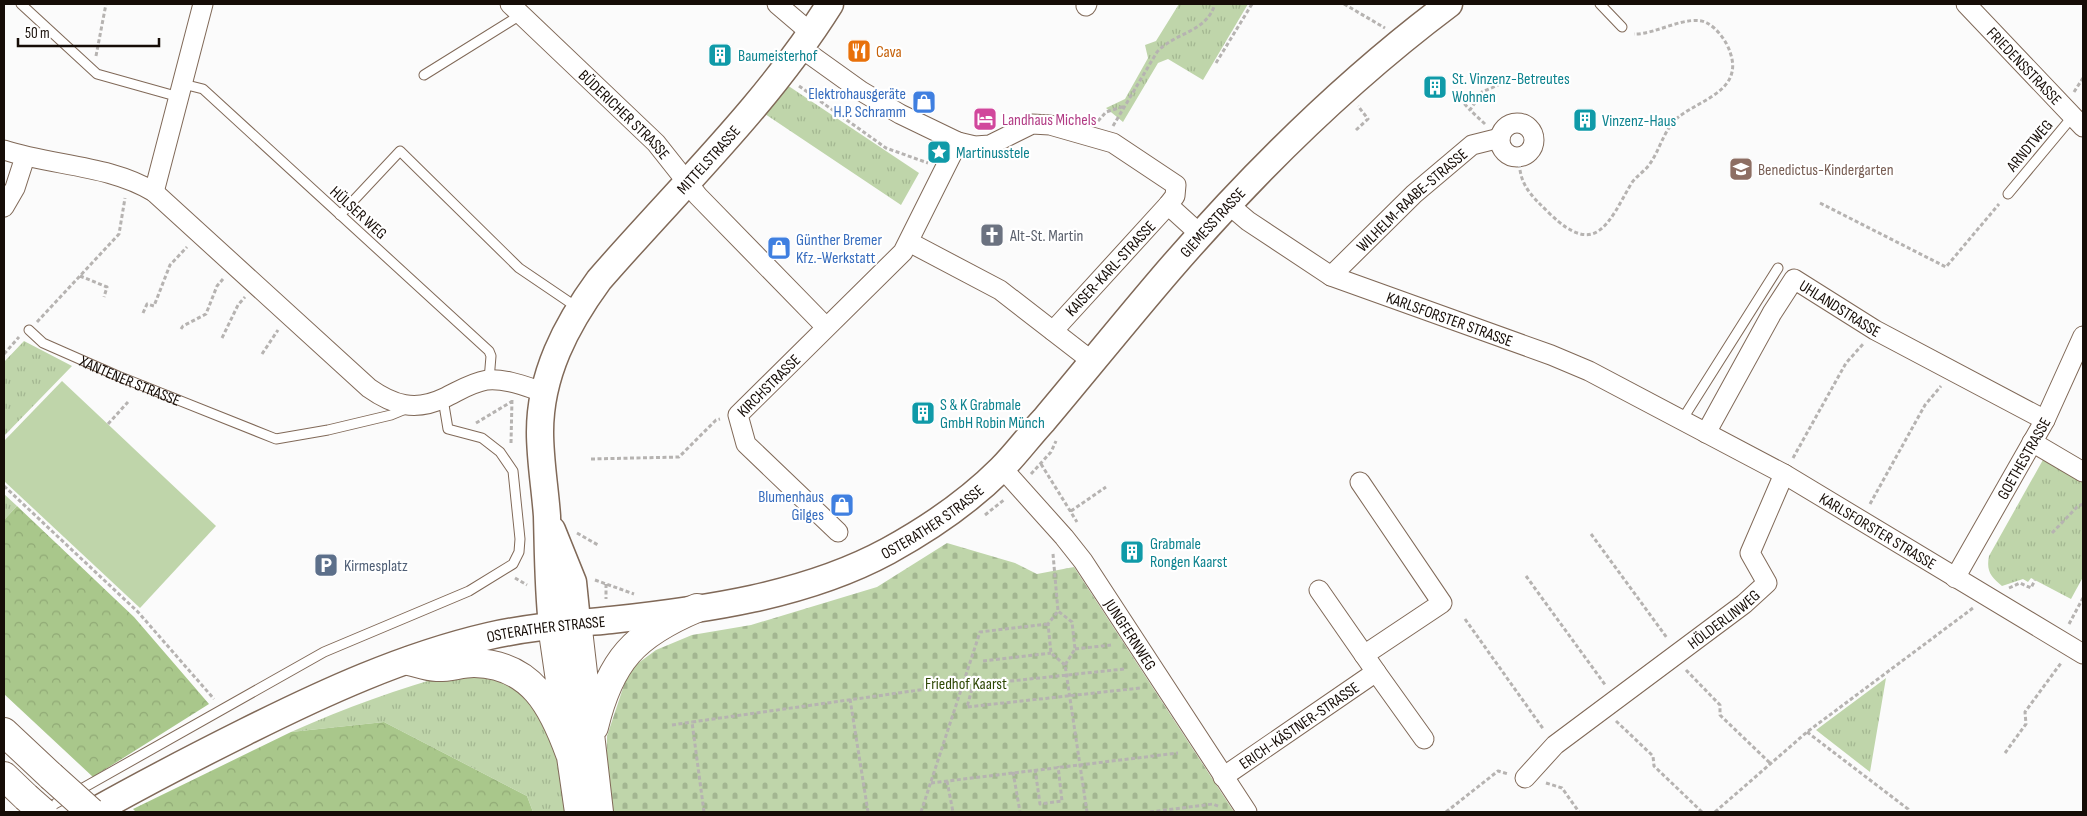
<svg xmlns="http://www.w3.org/2000/svg" width="2087" height="816" viewBox="0 0 2087 816" font-family="'Sofia Sans Condensed',sans-serif">
<defs>
<pattern id="grass-tufts" width="24" height="20" patternUnits="userSpaceOnUse" patternTransform="scale(1.25)"><rect width="24" height="20" fill="#bfd5aa"/><path d="M3 7l-1-3M5 7V3M7 7l1-3M15 17l-1-3M17 17v-4M19 17l1-3" fill="none" stroke="#a3b691"/></pattern>
<pattern id="forest-crowns" width="20" height="18" patternUnits="userSpaceOnUse" patternTransform="scale(1.25)"><rect width="20" height="18" fill="#a9c78b"/><path d="M2 6a3 3 0 1 1 6 0M12 15a3 3 0 1 1 6 0" fill="none" stroke="#91aa76"/></pattern>
<pattern id="cemetery-stones" width="16" height="16" patternUnits="userSpaceOnUse" patternTransform="scale(1.25)"><rect width="16" height="16" fill="#bfd5aa"/><path d="M2 7V4a2 2 0 0 1 4 0v3zM10 15v-3a2 2 0 0 1 4 0v3z" fill="#a3b691"/></pattern>
</defs>
<rect width="100%" height="100%" fill="#fbfbfb"/>
<path fill="url(#grass-tufts)" d="M1179 4H1248L1203 80 1168 59 1158 63 1123 122 1106 108 1125 99 1148 58 1145 45 1156 41Z
M787 85 919 173 901 205 765 114Z
M24 341 72 366 4 436V362Z
M2044 458 2083 474V577L2071 599 2031 578 2028 582 2023 579 2002 586C1991 577 1986 571 1989 556Z
M4 494 17 506 4 520Z
M456 673H484L512 683 551 728 561 771 566 812H533L527 796 384 722 291 732C345 708 399 688 456 673Z
M1886 678 1870 772 1816 730Z"/>
<path fill="url(#forest-crowns)" d="M17 506 134 617 209 704 93 777 4 694V520Z
M384 722 527 796 533 812H136L133 809 291 732Z"/>
<path fill="url(#cemetery-stones)" d="M947 543 1015 563 1037 574 1074 567 1234 812H610L606 775 607 736 629 670 656 650 692 635 751 625 877 587Z"/>
<path fill="#bfd5aa" d="M62 381 216 526 140 608 4 481V441Z"/>
<g fill="none" stroke-linecap="round" stroke-linejoin="round">
<g stroke="#806958" stroke-width="11">
<g id="lane">
<path d="M21 4 97 74 179 97"/>
<path d="M1600 4 1622 27"/>
<path d="M424 75 522 14"/>
<path d="M183 84 203 89 489 351 491 356 489 380"/>
<path d="M2008 194 2073 116"/>
<path d="M340 215 400 151 519 268 578 308"/>
<path id="s1" d="M29 330 43 343 118 376 276 439 328 430 391 415 408 408"/>
<path d="M1682 420 1778 268"/>
<path d="M44 810 324 652 469 591 513 564 519 552 520 539 513 471 500 452 482 438 448 429 443 399"/>
</g>
</g>
<g stroke="#806958" stroke-width="21">
<g id="street">
<path id="s2" d="M510 4 656 143 698 196 825 326"/>
<path d="M777 4 811 33"/>
<path id="s3" d="M1966 4 2083 127"/>
<path d="M1086 6 1087 4"/>
<path d="M801 48 861 91 900 114 958 142 975 146 990 145 1032 124 1050 125 1113 143 1176 185 1175 196 1168 205 1053 331"/>
<circle cx="1517" cy="140" r="17"/>
<path d="M4 150C53 166 110 165 154 192L369 388C393 405 415 412 444 398 459 391 470 383 487 380 505 378 527 387 543 392"/>
<path d="M154 192 203 4"/>
<path id="s4" d="M1228 204 1248 221 1331 276 1551 355 1589 371 1784 474 2083 654"/>
<path d="M1168 205 1201 235"/>
<path d="M4 207 15 188 25 157"/>
<path d="M909 242 1000 290 1093 362"/>
<path id="s5" d="M1331 276 1414 194 1472 145 1500 138"/>
<path id="s6" d="M1706 433 1772 313 1794 279 1875 330 2045 420"/>
<path d="M2032 442 2083 472"/>
<path id="s7" d="M1002 468 1064 537 1083 561 1247 812"/>
<path d="M1360 482 1442 603 1364 655"/>
<path id="s8" d="M838 532 746 444 738 415 903 252 958 142"/>
<path id="s9" d="M1955 578 2045 420 2083 336"/>
<path d="M1376 672 1424 739"/>
<path id="s10" d="M1223 777 1376 672 1319 590"/>
<path id="s11" d="M1525 778 1555 745 1744 604 1767 583 1750 553 1784 474"/>
</g>
</g>
<g stroke="#806958" stroke-width="29">
<g id="secondary">
<path d="M552 530 573 582 577 621"/>
<path id="s12" d="M552 625C548 589 548 552 547 516 545 488 540 460 540 432 540 375 566 325 599 280 678 189 766 106 830 4"/>
<path id="s13" d="M93 812C143 784 193 758 245 732 323 693 403 656 489 636 529 627 570 624 611 620 703 610 805 596 888 551 928 529 968 502 1001 469 1016 454 1029 436 1044 420 1086 370 1127 319 1170 269 1255 171 1345 82 1449 4"/>
</g>
</g>
<g stroke="#806958" stroke-width="30">
<path id="highway" d="M577 621 599 812
M552 625 579 812
M409 661C418 663 427 667 436 667 448 668 461 663 474 663 532 664 553 707 570 754
M594 727C610 660 635 634 697 608
M4 732 51 776
M4 776 26 797"/>
</g>
<path stroke="#b6b3b1" stroke-width="3" stroke-dasharray="4 2.5" stroke-linecap="butt" d="M1344 4 1385 28
M96 56 106 4
M1216 63 1252 4
M799 86 886 148 928 163
M2074 92 2083 78
M1460 99 1470 110
M1098 121 1106 112 1125 106
M1485 124 1470 110 1482 92 1505 82
M1113 126 1157 52C1175 32 1206 33 1215 4
M1356 130 1368 119 1358 106
M1519 157C1519 186 1531 195 1550 214 1596 258 1608 224 1631 184 1636 176 1644 172 1649 165 1658 153 1662 137 1671 125 1686 102 1746 96 1730 52 1727 42 1717 28 1707 23 1689 13 1655 35 1634 34
M1820 203 1946 267 1999 204
M80 276 107 287 104 297
M143 313 147 304 154 306 170 265 187 247
M37 322 119 234 125 198
M181 329 183 326 206 314 217 286 223 279
M222 338 238 305 245 297
M4 354 19 337
M262 354 278 330
M476 423 511 402
M108 424 128 402
M511 443 512 399
M1793 458 1846 363 1864 343
M591 459 679 457 716 420 720 419
M1041 464 1077 522
M1031 474 1051 452 1056 441
M4 486 138 612 214 699
M1870 504 1925 405 1941 386
M1071 511 1106 487
M985 515 1005 499
M577 533 598 545
M2052 533 2077 507 2083 504
M1591 534 1667 638
M1053 554 1058 611
M1526 576 1606 686
M515 578 527 585
M595 580 634 594
M606 584V599
M2009 588 2020 583 2031 588 2035 580
M1465 619 1544 730
M2069 624 2083 598
M1075 649 1111 645
M983 661 1051 653
M1065 665 1051 653 1048 624 1058 611 1072 622 1075 649 1065 665 1087 812
M1124 669 973 685 967 707 1140 688
M1686 670 1720 705V715L1770 763
M850 699 868 812
M1616 721 1653 756 1654 766 1702 812
M672 725 692 722
M1807 732 1908 809 1909 812
M2005 753 2026 724 2025 712 2061 663
M1035 769 1040 804 1062 801 1058 766
M1013 772 1020 812
M947 781 953 812
M931 783 1178 753
M1546 783 1562 788 1579 812
M704 812 692 722 962 684
M921 812 980 632 1048 624
M1150 812 1213 804 1220 807
M1446 812 1498 771 1508 774
M1715 812 1807 732 1973 608"/>
<use href="#lane" stroke="#fff" stroke-width="9"/>
<use href="#street" stroke="#fff" stroke-width="19"/>
<use href="#secondary" stroke="#fff" stroke-width="26"/>
<use href="#highway" stroke="#fff" stroke-width="28"/>
<g stroke="#806958" stroke-width="30" stroke-linecap="butt">
<path id="highway-bridge" d="M51 776 91 812
M26 797 43 812"/>
</g>
<use href="#highway-bridge" stroke="#fff" stroke-width="28"/>
</g>
<defs>
<g id="restaurant-square" transform="scale(1.25)"><rect x="-9" y="-9" width="18" height="18" rx="4" fill="#e8710a" stroke="#fff"/><path d="M-5-6h1v4h1v-4h1v4h1v-4h1v5L-1.5 .5V6h-2V.5L-5-1ZM5-6V6H3V1.5H1.5Q1.5-4 5-6Z" fill="#fff"/></g>
<g id="building-square" transform="scale(1.25)"><rect x="-9" y="-9" width="18" height="18" rx="4" fill="#0f9aa8" stroke="#fff"/><path d="M-4-6H4V6H1V3H-1V6H-4ZM-2.5-4.3h1.7v1.8h-1.7ZM.8-4.3h1.7v1.8H.8ZM-2.5-1h1.7V.8h-1.7ZM.8-1h1.7V.8H.8Z" fill="#fff"/></g>
<g id="shop-square" transform="scale(1.25)"><rect x="-9" y="-9" width="18" height="18" rx="4" fill="#3f7fe0" stroke="#fff"/><path d="M-5-2.5h2.3a2.7 3.5 0 0 1 5.4 0H5L5.5 6h-11ZM-1.5-2.5h3a1.5 2.3 0 0 0-3 0Z" fill="#fff"/></g>
<g id="hotel-square" transform="scale(1.25)"><rect x="-9" y="-9" width="18" height="18" rx="4" fill="#d1479c" stroke="#fff"/><path d="M-6-4.5h1.5V1H6V5H4.5V3h-9V5H-6ZM-4 0a1.8 1.8 0 1 1 3.6 0ZM.5 0V-2.5h3Q6-2.5 6 0Z" fill="#fff"/></g>
<g id="sight-square" transform="scale(1.25)"><rect x="-9" y="-9" width="18" height="18" rx="4" fill="#0f9aa8" stroke="#fff"/><path d="M0-6L1.8-2.2L6-1.7L2.9 1.2L3.7 5.4L0 3.3L-3.7 5.4L-2.9 1.2L-6-1.7L-1.8-2.2Z" fill="#fff"/></g>
<g id="school-square" transform="scale(1.25)"><rect x="-9" y="-9" width="18" height="18" rx="4" fill="#8d6e63" stroke="#fff"/><path d="M0-5L7-2L0 1L-7-2ZM-4 1L0 2.5L4 1V4Q0 6-4 4Z" fill="#fff"/></g>
<g id="church-square" transform="scale(1.25)"><rect x="-9" y="-9" width="18" height="18" rx="4" fill="#6b7280" stroke="#fff"/><path d="M-1.2-6h2.4v3.5h3.3v2.4h-3.3V6h-2.4V-.1h-3.3v-2.4h3.3Z" fill="#fff"/></g>
<g id="parking-square" transform="scale(1.25)"><rect x="-9" y="-9" width="18" height="18" rx="4" fill="#5c6f8a" stroke="#fff"/><path d="M-3.5-5.5H1a3.5 3.5 0 0 1 0 7H-1V5.5H-3.5ZM-1-3.4V-.6H.8a1.4 1.4 0 0 0 0-2.8Z" fill="#fff"/></g>
</defs>
<g fill-rule="evenodd">
<use href="#restaurant-square" x="859" y="51"/>
<use href="#building-square" x="720" y="55"/>
<use href="#building-square" x="1435" y="87"/>
<use href="#shop-square" x="924" y="102"/>
<use href="#hotel-square" x="985" y="119"/>
<use href="#building-square" x="1585" y="120"/>
<use href="#sight-square" x="939" y="152"/>
<use href="#school-square" x="1741" y="169"/>
<use href="#church-square" x="992" y="235"/>
<use href="#shop-square" x="779" y="248"/>
<use href="#building-square" x="923" y="413"/>
<use href="#shop-square" x="842" y="505"/>
<use href="#building-square" x="1132" y="552"/>
<use href="#parking-square" x="326" y="565"/>
</g>
<g text-anchor="middle" stroke-width="4.5" stroke-linejoin="round" paint-order="stroke">
<g font-size="16" fill="#c56008" stroke="#fff" text-anchor="start">
<text x="876" y="57">Cava</text>
</g>
<g font-size="16" fill="#0d838f" stroke="#fff" text-anchor="start">
<text x="738" y="61">Baumeisterhof</text>
<text x="1452" y="84">St. Vinzenz-Betreutes<tspan x="1452" dy="18">Wohnen</tspan></text>
<text x="1602" y="126">Vinzenz-Haus</text>
<text x="956" y="158">Martinusstele</text>
<text x="940" y="410">S &amp; K Grabmale<tspan x="940" dy="18">GmbH Robin Münch</tspan></text>
<text x="1150" y="549">Grabmale<tspan x="1150" dy="18">Rongen Kaarst</tspan></text>
</g>
<g font-size="16" fill="#160d07" stroke="#fff">
<text dy="6" stroke="none"><textPath href="#s3" startOffset="85">FRIEDENSSTRASSE</textPath></text>
<text dy="6" stroke="none"><textPath href="#s2" startOffset="159">BÜDERICHER STRASSE</textPath></text>
<text transform="translate(2029 145) rotate(-50)" y="6">ARNDTWEG</text>
<text dy="6" stroke="none"><textPath href="#s12" startOffset="522">MITTELSTRASSE</textPath></text>
<text dy="6" stroke="none"><textPath href="#s5" startOffset="111">WILHELM-RAABE-STRASSE</textPath></text>
<text transform="translate(359 212) rotate(42)" y="6">HÜLSER WEG</text>
<text dy="6" stroke="none"><textPath href="#s13" startOffset="1310">GIEMESSTRASSE</textPath></text>
<text transform="translate(1110 268) rotate(-47)" y="6">KAISER-KARL-STRASSE</text>
<text dy="6" stroke="none"><textPath href="#s6" startOffset="232">UHLANDSTRASSE</textPath></text>
<text dy="6" stroke="none"><textPath href="#s4" startOffset="252">KARLSFORSTER STRASSE</textPath></text>
<text dy="6" stroke="none"><textPath href="#s1" startOffset="114">XANTENER STRASSE</textPath></text>
<text dy="6" stroke="none"><textPath href="#s8" startOffset="200">KIRCHSTRASSE</textPath></text>
<text dy="6" stroke="none"><textPath href="#s9" startOffset="138">GOETHESTRASSE</textPath></text>
<text dy="6" stroke="none"><textPath href="#s13" startOffset="898">OSTERATHER STRASSE</textPath></text>
<text dy="6" stroke="none"><textPath href="#s4" startOffset="731">KARLSFORSTER STRASSE</textPath></text>
<text dy="6" stroke="none"><textPath href="#s11" startOffset="255">HÖLDERLINWEG</textPath></text>
<text dy="6" stroke="none"><textPath href="#s13" startOffset="492">OSTERATHER STRASSE</textPath></text>
<text dy="6" stroke="none"><textPath href="#s7" startOffset="211">JUNGFERNWEG</textPath></text>
<text dy="6" stroke="none"><textPath href="#s10" startOffset="92">ERICH-KÄSTNER-STRASSE</textPath></text>
</g>
<g font-size="16" fill="#366cbe" stroke="#fff" text-anchor="end">
<text x="906" y="99">Elektrohausgeräte<tspan x="906" dy="18">H.P. Schramm</tspan></text>
<text x="796" y="245" text-anchor="start">Günther Bremer<tspan x="796" dy="18">Kfz.-Werkstatt</tspan></text>
<text x="824" y="502">Blumenhaus<tspan x="824" dy="18">Gilges</tspan></text>
</g>
<g font-size="16" fill="#b23c85" stroke="#fff" text-anchor="start">
<text x="1002" y="125">Landhaus Michels</text>
</g>
<g font-size="16" fill="#785e54" stroke="#fff" text-anchor="start">
<text x="1758" y="175">Benedictus-Kindergarten</text>
</g>
<g font-size="16" fill="#5b616d" stroke="#fff" text-anchor="start">
<text x="1010" y="241">Alt-St. Martin</text>
</g>
<g font-size="16" fill="#4e5e75" stroke="#fff" text-anchor="start">
<text x="344" y="571">Kirmesplatz</text>
</g>
<g font-size="16" fill="#2d4704" stroke="#fff">
<text x="966" y="689">Friedhof Kaarst</text>
</g>
</g>
<rect width="2087" height="816" fill="none" stroke="#160d07" stroke-width="10"/>
<path d="M18 38v8h141v-8" fill="none" stroke="#160d07" stroke-width="2.5"/>
<text x="25" y="38" font-size="15" fill="#160d07" stroke="#ffffff" stroke-width="4" paint-order="stroke">50 m</text>
</svg>
